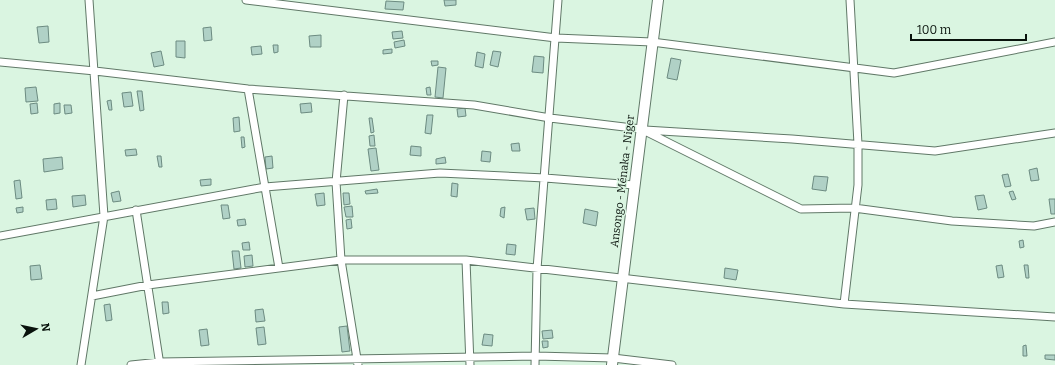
<svg xmlns="http://www.w3.org/2000/svg" width="1055" height="365" viewBox="0 0 1055 365" font-family="Bitter,serif">
<rect width="100%" height="100%" fill="#daf5e1"/>
<path fill="#b0d1c6" stroke="#6c8b81" d="M444 0H456V5L445 6Z
M386 1 404 2 403 10 385 9Z
M48 26 49 42 39 43 37 27Z
M211 27 212 40 204 41 203 28Z
M402 31 403 38 393 39 392 32Z
M321 35V47H310L309 36Z
M404 40 405 46 395 48 394 42Z
M176 41H185V58L176 57Z
M273 45H278V52L274 53Z
M261 46 262 54 252 55 251 47Z
M392 49V53L383 54V50Z
M161 51 164 65 154 67 151 53Z
M493 51 501 52 498 67 490 65Z
M477 52 485 54 483 68 475 66Z
M534 56 544 57 543 73 532 72Z
M671 58 681 60 677 80 667 78Z
M431 61H438V65L432 66Z
M438 67 446 68 443 98 435 97Z
M36 87 38 101 26 102 25 88Z
M430 87 431 95H427L426 88Z
M137 91H142L144 110 140 111Z
M131 92 133 106 124 107 122 93Z
M111 100 112 110H109L107 101Z
M37 103 38 113 31 114 30 104Z
M60 103V113L54 114V104Z
M311 103 312 112 301 113 300 104Z
M64 105H71L72 113 65 114Z
M465 108 466 116 458 117 457 109Z
M427 115H433L431 134 425 133Z
M239 117 240 131 234 132 233 118Z
M369 118H372L374 132 371 133Z
M374 135 375 146H370L369 136Z
M241 137H244L245 147 242 148Z
M519 143 520 151H512L511 144Z
M411 146 421 147V156L410 155Z
M376 148 379 170 371 171 368 149Z
M136 149 137 155 126 156 125 150Z
M482 151 491 152 490 162 481 161Z
M157 156H161L162 167H159Z
M272 156 273 168 266 169 265 157Z
M62 157 63 169 44 172 43 159Z
M445 157 446 163 436 164V159Z
M1037 168 1039 180 1031 181 1029 170Z
M1008 174 1011 186 1005 187 1002 175Z
M814 176 828 177 826 191 812 189Z
M211 179V185L201 186 200 180Z
M20 180 22 198 16 199 14 181Z
M452 183 458 184 457 197 451 196Z
M377 189 378 193 366 194 365 191Z
M119 191 121 201 113 202 111 193Z
M1013 191 1016 199 1012 200 1009 192Z
M324 193 325 205 317 206 315 194Z
M343 193H349L350 204 344 205Z
M85 195 86 205 73 207 72 196Z
M984 195 987 208 978 210 975 196Z
M56 199 57 209 47 210 46 200Z
M1049 199H1055V214H1051Z
M221 205H228L230 218 223 219Z
M352 206 353 217H346L344 207Z
M23 207V212L17 213 16 208Z
M505 207 504 218 500 216 501 208Z
M534 208 535 219 527 220 525 209Z
M585 209 598 212 596 226 583 223Z
M245 219 246 225 238 226 237 220Z
M351 219 352 228 347 229 346 220Z
M1023 240 1024 247 1020 248 1019 241Z
M249 242 250 250H243L242 243Z
M507 244 516 245 515 255 506 254Z
M232 251H239L241 268 234 269Z
M252 255 253 266 245 267 244 256Z
M40 265 42 279 31 280 30 266Z
M1002 265 1004 277 998 278 996 266Z
M1024 265H1028L1029 278H1026Z
M725 268 738 270 736 280 724 278Z
M162 302H168L169 313 163 314Z
M110 304 112 320 106 321 104 305Z
M263 309 265 321 256 322 255 310Z
M347 326 350 351 342 352 339 327Z
M264 327 266 344 258 345 256 328Z
M207 329 209 345 201 346 199 330Z
M552 330 553 338 543 339 542 331Z
M484 334 493 335 492 346 482 345Z
M542 341H548V347L543 348Z
M1026 345 1027 356H1023V346Z
M1045 355H1055V360L1045 359Z"/>
<g fill="none" stroke-linecap="round" stroke-linejoin="round">
<g stroke="#607867" stroke-width="9">
<path id="minor" d="M246 0 556 38 652 42 894 73 1055 42
M0 62 95 71 248 89 474 105 550 118 641 129 801 209 854 208 952 221 1034 226 1055 222
M248 89 279 268
M344 95 336 182 341 260 358 365
M645 130 792 139 935 151 1055 133
M136 210 160 365
M0 236 265 187 440 173 545 178 634 185
M466 260 470 365
M92 296 148 285 341 260H466L844 304 1055 317
M844 304 858 185V144L850 0
M81 365 104 216 89 0
M131 365 160 362 536 356 613 358 672 365
M535 365 537 269 558 0"/>
</g>
<g stroke="#607867" stroke-width="12">
<path id="secondary" d="M612 365 658 0"/>
</g>
<use href="#minor" stroke="#fff" stroke-width="7"/>
<use href="#secondary" stroke="#fff" stroke-width="10"/>
</g>
<g text-anchor="middle" stroke-width="3" stroke-linejoin="round" paint-order="stroke">
<g font-size="11" fill="#09120c" stroke="#daf5e1">
<text transform="translate(622 181) rotate(-83)" y="4">Ansongo - Ménaka - Niger</text>
</g>
</g>
<g transform="translate(36 329) rotate(81)" stroke="#daf5e1" stroke-width="3" paint-order="stroke">
<path d="M0-3L7 15L0 10L-7 15Z" fill="#09120c"/>
<text y="-6" font-size="11" font-weight="bold" text-anchor="middle" fill="#09120c">N</text>
</g>
<path d="M911 34v6h115v-6" fill="none" stroke="#09120c" stroke-width="2"/>
<text x="917" y="34" font-size="12" fill="#09120c" stroke="#daf5e1" stroke-width="3" paint-order="stroke">100 m</text>
</svg>
